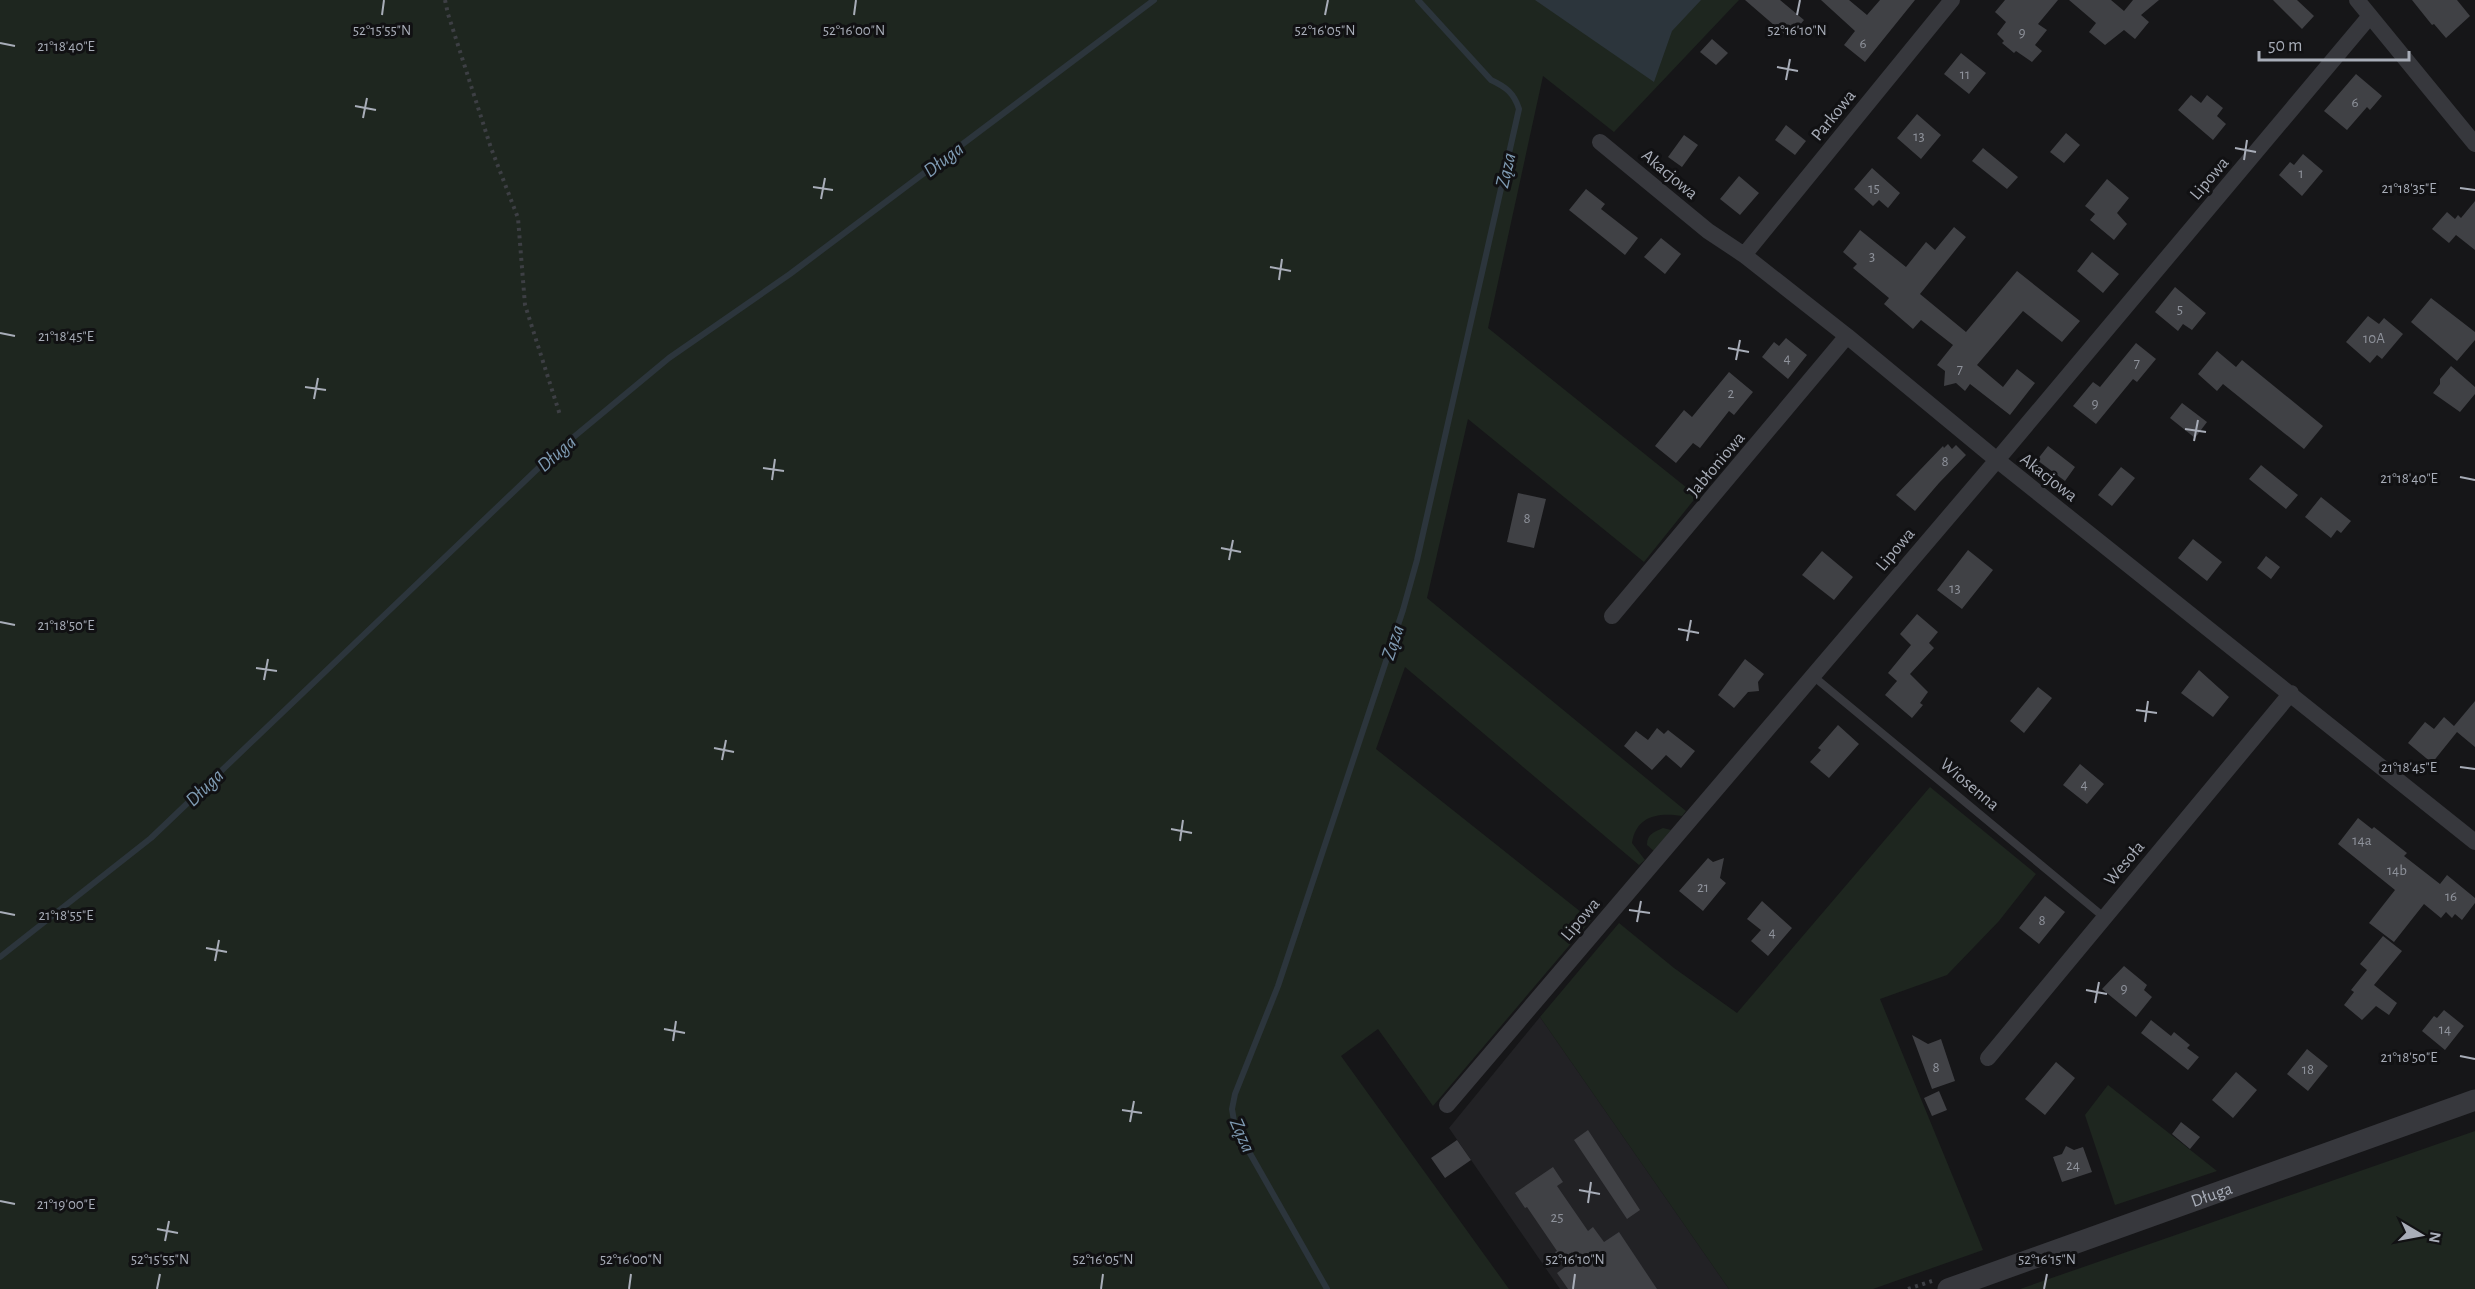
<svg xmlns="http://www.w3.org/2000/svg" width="2475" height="1289" viewBox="0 0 2475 1289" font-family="'Alegreya Sans',sans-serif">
<rect width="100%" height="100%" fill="#161618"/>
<path fill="#222225" d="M1540 1017 1729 1289H1560L1449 1128Z"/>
<path fill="#1e261f" d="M0 0H1739L1614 132 1543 76 1488 328 1697 496 1644 562 1468 419 1427 598 1686 811 1682 816C1658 812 1636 816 1632 843L1645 860 1639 865 1405 667 1376 749 1591 920 1433 1106 1378 1029 1341 1056 1509 1289H0Z
M1930 787 2036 874 1999 921 1947 975 1880 999 1983 1250 1873 1289H1729L1540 1017 1619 923 1674 968 1737 1013Z
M1663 828 1671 830 1654 851 1647 845C1647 834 1654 832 1663 828Z
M2108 1085 2217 1171 2115 1205 2085 1115Z
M2475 1131V1289H2020Z"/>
<path fill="#2c353c" d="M1535 0H1701L1672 31 1654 82Z"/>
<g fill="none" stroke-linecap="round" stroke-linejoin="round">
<path stroke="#2c353c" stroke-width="6" d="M0 957 151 838 552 455 669 358 790 274 1154 0
M1327 1289 1235 1127 1232 1109 1235 1094 1278 986 1403 610 1417 560 1519 109C1514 93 1506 87 1491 80L1418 0"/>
</g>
<path fill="#404145" d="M1745 0H1780L1804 20 1789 38Z
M1821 0H1849L1867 15 1880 0H1915L1865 62 1844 45 1855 31Z
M2005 0H2058L2038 24 2047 30 2035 45 2042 51 2032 62 2016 51 2014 53 2002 43 2004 41 1997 34 2006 22 1995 12Z
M2069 0H2111L2124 11 2133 0H2159L2141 15 2149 22 2135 39 2124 30 2105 45 2089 32 2096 23Z
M2273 0H2297L2314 16 2302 29Z
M2412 0H2457L2470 16 2446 38 2434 24 2432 25Z
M1712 39 1728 53 1716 65 1700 52Z
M1961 53 1986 73 1969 94 1944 74Z
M2356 74 2382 96 2370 110 2367 107 2347 130 2324 111Z
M2191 95 2201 103 2207 95 2223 108 2217 116 2226 124 2213 140 2178 110Z
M1917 114 1941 135 1921 159 1897 138Z
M1786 125 1806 141 1795 155 1775 140Z
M2066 133 2080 145 2064 163 2050 152Z
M1684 135 1698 145 1682 167 1668 157Z
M1983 148 2018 177 2007 189 1972 161Z
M2303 154 2323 171 2302 196 2279 175 2290 162 2294 165Z
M1872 168 1900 193 1888 208 1879 200 1873 206 1854 189Z
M1739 176 1759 193 1740 215 1720 199Z
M2107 179 2129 198 2117 213 2127 224 2114 240 2090 220 2095 214 2085 206Z
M1586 189 1605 204 1601 209 1638 238 1625 255 1569 210Z
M2475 201V250L2456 235 2449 243 2432 229 2447 212 2455 219 2458 215 2461 218Z
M1954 227 1966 237 1920 294 1966 332 2017 271 2080 321 2062 342 2023 311 1977 365 2003 387 2017 369 2035 383 2010 415 1970 384 1965 391 1956 383 1944 386 1945 371 1937 365 1953 345 1921 320 1913 329 1884 304 1889 298 1853 268 1857 264 1843 252 1860 230 1906 267 1926 242 1935 250Z
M1661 238 1681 254 1665 274 1644 257Z
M2092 252 2119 274 2103 293 2077 271Z
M2175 287 2206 313 2192 330 2183 324 2178 331 2155 312Z
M2431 298 2475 332V340L2457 361 2411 322Z
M2368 316 2379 324 2384 318 2403 334 2382 359 2377 355 2370 363 2346 342Z
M1786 338 1807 355 1788 379 1762 357 1774 342 1779 346Z
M2136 343 2156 359 2137 382 2133 379 2096 424 2073 406 2093 382 2100 387Z
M2217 351 2236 367 2242 360 2323 426 2304 449 2223 384 2217 391 2198 374Z
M2451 366 2475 387V394L2460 412 2433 393 2440 384V379Z
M1729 372 1753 392 1734 415 1729 411 1700 448 1693 443 1676 463 1655 446 1684 410 1692 417Z
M2182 403 2207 422 2195 438 2170 418Z
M1948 444 1952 449 1956 445 1966 455 1939 483 1915 511 1896 495 1943 446 1944 448Z
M2048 446 2075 467 2065 481 2037 460Z
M2261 465 2298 495 2286 509 2249 479Z
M2121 467 2135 478 2112 506 2098 495Z
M1518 493 1546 499 1534 548 1507 542Z
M2321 497 2351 521 2341 533 2337 530 2331 538 2305 517Z
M2193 539 2222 562 2207 581 2178 558Z
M1968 550 1993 570 1962 609 1937 590Z
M1822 551 1853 577 1834 600 1802 575Z
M2266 556 2280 567 2271 579 2257 568Z
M1917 614 1938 632 1929 643 1934 648 1910 674 1928 692 1920 703 1923 705 1912 718 1885 695 1897 681 1888 673 1911 645 1900 634Z
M1745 659 1764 674 1758 682 1759 691 1748 692 1734 708 1718 695Z
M2199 670 2229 697 2213 717 2181 693Z
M2038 687 2052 698 2024 733 2010 721Z
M2475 701V747L2457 732 2432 763 2408 743 2425 722 2434 729 2444 717 2454 726Z
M1838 725 1859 744 1829 778 1810 762 1821 750 1818 748Z
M1657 728 1664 734 1668 730 1695 751 1681 768 1666 755 1652 770 1624 746 1636 731 1648 740Z
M2080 764 2104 784 2087 804 2063 785Z
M2358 818 2372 829 2374 827 2407 853 2404 856 2440 884 2447 875 2475 898V903L2462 920 2455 914 2452 918 2446 912 2441 918 2424 904 2394 942 2369 923 2395 890 2338 844Z
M1708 858 1713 862 1724 858 1720 878 1726 883 1703 911 1679 891Z
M2045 896 2065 912 2039 944 2019 928Z
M1762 901 1792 928 1768 956 1751 941 1761 930 1747 919Z
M2383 936 2402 951 2374 985 2397 1003 2389 1015 2376 1006 2362 1020 2344 1005 2354 992 2351 990 2367 970 2360 964Z
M2124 966 2147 985 2144 990 2152 997 2136 1017 2102 989Z
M2444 1010 2464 1026 2445 1050 2422 1031 2434 1016 2437 1018Z
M2151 1020 2171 1036 2174 1032 2190 1045 2187 1048 2199 1057 2188 1070 2141 1033Z
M1912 1035 1928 1044 1941 1039 1955 1081 1932 1089Z
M2307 1049 2328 1066 2308 1091 2287 1074Z
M2056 1062 2075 1078 2045 1115 2025 1099Z
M2236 1072 2257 1090 2233 1118 2212 1100Z
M1939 1091 1947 1110 1932 1116 1924 1098Z
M2181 1122 2200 1137 2190 1149 2172 1134Z
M1588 1130 1640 1210 1627 1219 1574 1140Z
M1457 1140 1471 1160 1445 1178 1431 1158Z
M2066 1146 2074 1150 2083 1147 2092 1172 2062 1182 2053 1157 2062 1154Z
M1553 1167 1563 1182 1557 1186 1588 1231 1593 1227 1604 1242 1619 1232 1657 1289H1568L1557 1273 1565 1267 1555 1252 1557 1251 1527 1207 1525 1208 1515 1193Z"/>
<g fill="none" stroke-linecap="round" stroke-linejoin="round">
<path stroke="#3d3f44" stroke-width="4" stroke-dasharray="3 4.5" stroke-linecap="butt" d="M445 0 448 14 491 148 518 218 525 305 560 415
M1908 1289 1932 1281"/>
<path stroke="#37383d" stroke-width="8" d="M1813 676 2105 918"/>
<path stroke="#37383d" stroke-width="16" d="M2357 0 2475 144
M1600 142 1708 231 1744 255 1847 336 1997 460 2475 842
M1744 255 1952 0
M1612 616 1847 336
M1988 1058 2291 693
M1447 1105 1997 460 2370 16"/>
<path stroke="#37383d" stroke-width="21" id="s1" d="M1948 1289 2475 1100"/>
</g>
<path fill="none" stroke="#a8adb8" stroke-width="2" d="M382 15 384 0M854 15 856 0M1325 15 1328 0M1797 15 1800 0M0 43 15 46M1777 67 1798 71M1786 80 1790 59M355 106 376 110M363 118 367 98M2235 148 2256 152M2244 160 2247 140M813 187 833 190M2460 188 2475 190M821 199 825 178M1270 267 1291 271M1279 280 1282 259M0 333 15 336M1728 348 1749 352M1736 360 1740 340M305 387 326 390M314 399 318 378M2185 429 2206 432M2194 441 2198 420M763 468 784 471M2460 477 2475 480M772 480 775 459M1221 548 1241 552M1229 560 1233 540M0 622 15 625M1678 629 1699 633M1687 641 1691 620M256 668 277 671M264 680 268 659M2136 710 2157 713M2145 722 2148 701M714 748 734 752M722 760 726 740M2460 767 2475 769M1171 829 1192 833M1180 841 1183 820M1629 910 1650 913M0 912 15 915M1637 922 1641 901M206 948 227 952M215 961 219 940M2086 990 2107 994M2095 1003 2099 982M664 1029 685 1033M673 1041 676 1021M2460 1056 2475 1059M1122 1110 1142 1113M1130 1122 1134 1101M1579 1190 1600 1194M0 1201 15 1204M1588 1203 1591 1182M157 1229 178 1233M165 1241 169 1221M157 1289 160 1274M629 1289 631 1274M1101 1289 1103 1274M1573 1289 1575 1274M2044 1289 2047 1274"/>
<g text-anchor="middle" stroke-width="6" stroke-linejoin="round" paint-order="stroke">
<g font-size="15" fill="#8e929b">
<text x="2022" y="37">9</text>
<text x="1863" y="48">6</text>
<text x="1965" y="79">11</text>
<text x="2355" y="107">6</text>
<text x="1919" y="141">13</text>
<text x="2301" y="178">1</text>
<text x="1874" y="193">15</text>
<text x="1872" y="261">3</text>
<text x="2180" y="314">5</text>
<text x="2374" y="343">10A</text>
<text x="1787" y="363">4</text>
<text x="2137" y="368">7</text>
<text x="1960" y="374">7</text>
<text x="1731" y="398">2</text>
<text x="2095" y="408">9</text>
<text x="1945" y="466">8</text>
<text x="1527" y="523">8</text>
<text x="1955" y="593">13</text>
<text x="2084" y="789">4</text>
<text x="2362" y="845">14a</text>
<text x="2397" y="875">14b</text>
<text x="1703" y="892">21</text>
<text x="2451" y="901">16</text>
<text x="2042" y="925">8</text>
<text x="1772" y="937">4</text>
<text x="2124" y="993">9</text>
<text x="2445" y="1034">14</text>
<text x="1936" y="1072">8</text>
<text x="2308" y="1074">18</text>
<text x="2073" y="1170">24</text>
<text x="1557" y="1222">25</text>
</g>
<g font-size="18" fill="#a8adb8" stroke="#111113">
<text transform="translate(1833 115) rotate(-51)" y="6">Parkowa</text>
<text transform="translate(1670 174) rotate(40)" y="6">Akacjowa</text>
<text transform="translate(2209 178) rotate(-50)" y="6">Lipowa</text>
<text transform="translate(1716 464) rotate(-50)" y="6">Jabłoniowa</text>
<text transform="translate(2049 477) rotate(38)" y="6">Akacjowa</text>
<text transform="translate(1895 549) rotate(-50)" y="6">Lipowa</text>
<text transform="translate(1970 784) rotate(40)" y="6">Wiosenna</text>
<text transform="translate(2124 863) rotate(-50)" y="6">Wesoła</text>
<text transform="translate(1580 919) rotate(-50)" y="6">Lipowa</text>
<text dy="6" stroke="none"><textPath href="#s1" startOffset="280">Długa</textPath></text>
</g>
<g font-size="20" font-style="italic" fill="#7f9bb3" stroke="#111113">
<text transform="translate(943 159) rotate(-37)" y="7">Długa</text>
<text transform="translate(1505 170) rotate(-77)" y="7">Ząza</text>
<text transform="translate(556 453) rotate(-41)" y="7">Długa</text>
<text transform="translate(1392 642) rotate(-72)" y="7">Ząza</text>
<text transform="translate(204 787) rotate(-44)" y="7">Długa</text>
<text transform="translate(1243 1135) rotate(66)" y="7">Ząza</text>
</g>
</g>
<g font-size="15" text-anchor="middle" fill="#a8adb8" stroke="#111113" stroke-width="6" stroke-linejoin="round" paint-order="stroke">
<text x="382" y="35">52°15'55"N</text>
<text x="854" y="35">52°16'00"N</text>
<text x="1325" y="35">52°16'05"N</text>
<text x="1797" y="35">52°16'10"N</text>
<text x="66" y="51">21°18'40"E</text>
<text x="2409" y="193">21°18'35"E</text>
<text x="66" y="341">21°18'45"E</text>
<text x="2409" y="483">21°18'40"E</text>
<text x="66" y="630">21°18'50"E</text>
<text x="2409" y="772">21°18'45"E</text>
<text x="66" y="920">21°18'55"E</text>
<text x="2409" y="1062">21°18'50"E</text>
<text x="66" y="1209">21°19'00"E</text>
<text x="160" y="1264">52°15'55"N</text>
<text x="631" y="1264">52°16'00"N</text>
<text x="1103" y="1264">52°16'05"N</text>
<text x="1575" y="1264">52°16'10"N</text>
<text x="2047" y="1264">52°16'15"N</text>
</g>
<g transform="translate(2421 1235) rotate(100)" stroke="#111113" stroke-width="4.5" paint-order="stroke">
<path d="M0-4.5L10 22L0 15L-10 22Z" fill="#a8adb8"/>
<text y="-9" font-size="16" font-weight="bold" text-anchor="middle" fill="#a8adb8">N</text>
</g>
<path d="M2259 51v9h150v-9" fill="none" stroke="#a8adb8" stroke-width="3"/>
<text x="2268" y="51" font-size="18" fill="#a8adb8" stroke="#111113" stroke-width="4.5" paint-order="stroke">50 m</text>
</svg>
